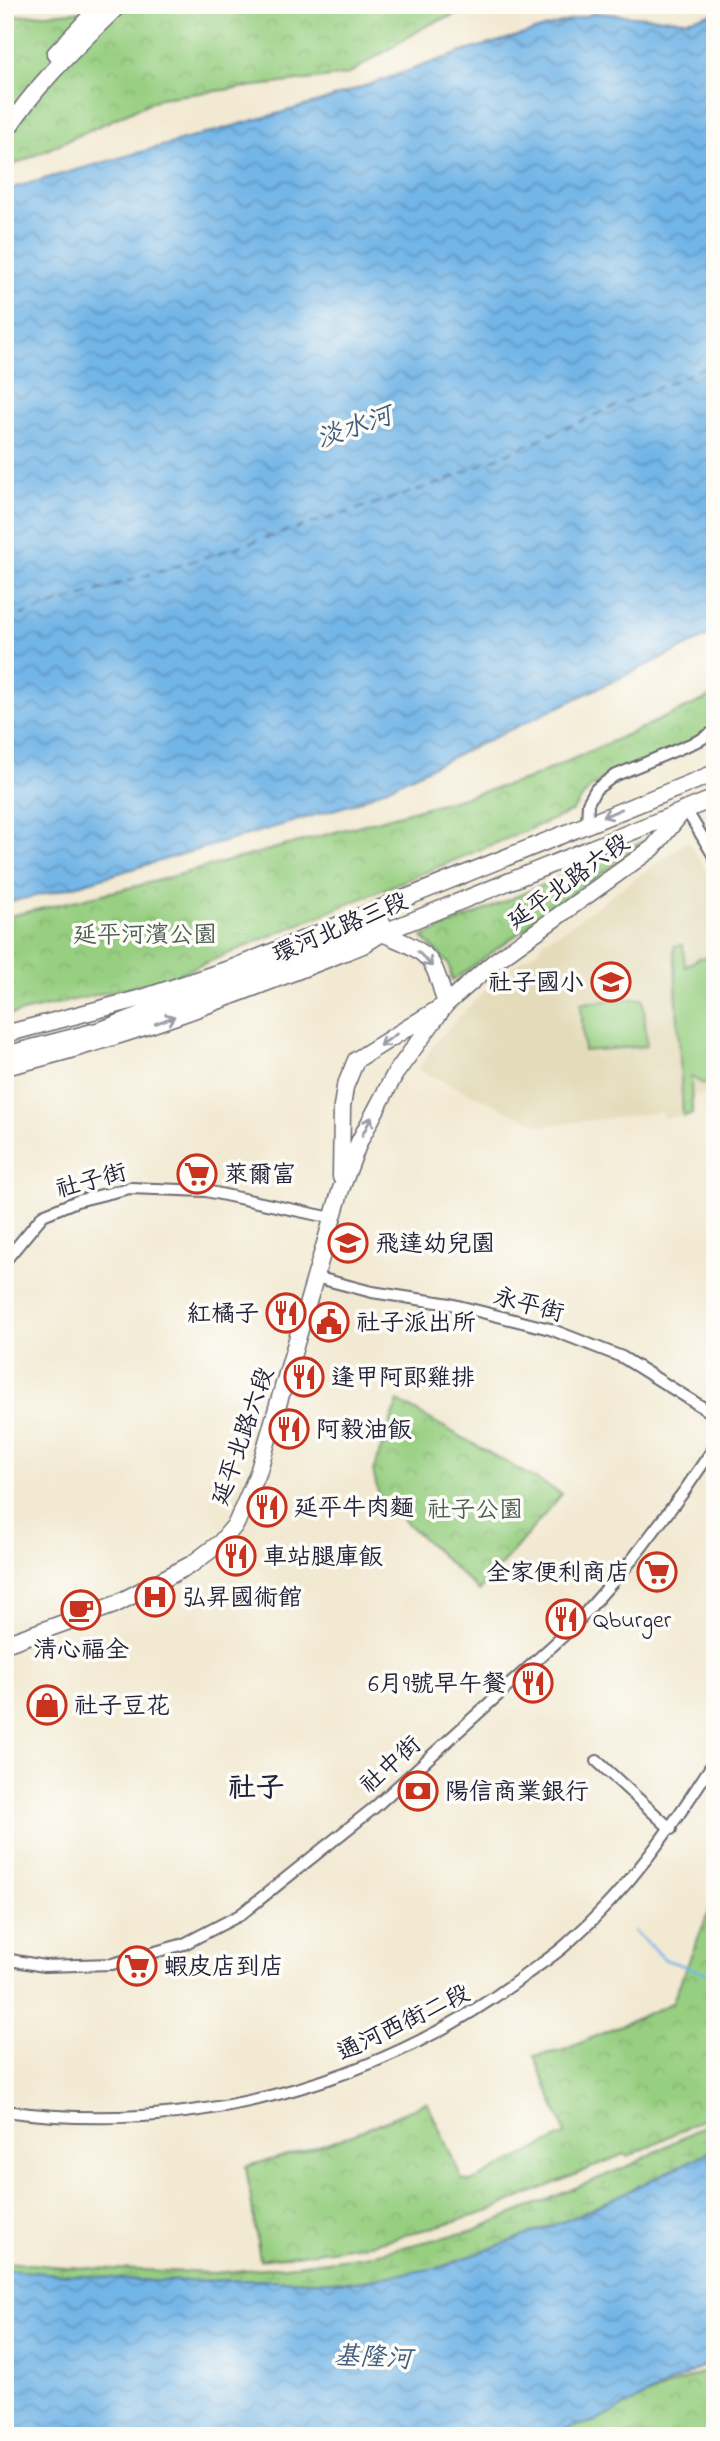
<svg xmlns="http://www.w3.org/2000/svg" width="720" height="2441" viewBox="0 0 720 2441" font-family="'Indie Flower','LXGW WenKai TC',sans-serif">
<defs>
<pattern id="wetland-marsh" width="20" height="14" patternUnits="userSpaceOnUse" patternTransform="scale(1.75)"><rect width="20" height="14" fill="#97cf81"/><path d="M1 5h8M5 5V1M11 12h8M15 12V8" fill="none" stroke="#82b170"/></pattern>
<pattern id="park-crowns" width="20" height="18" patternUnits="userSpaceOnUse" patternTransform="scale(1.75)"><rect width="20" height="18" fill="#97cf81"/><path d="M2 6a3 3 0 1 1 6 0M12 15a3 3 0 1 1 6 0" fill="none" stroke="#82b170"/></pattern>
<pattern id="water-waves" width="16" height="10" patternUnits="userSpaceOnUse" patternTransform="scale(1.75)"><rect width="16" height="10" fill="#72b5e7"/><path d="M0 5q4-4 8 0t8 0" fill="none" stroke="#5d93bc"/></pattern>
</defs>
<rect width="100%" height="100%" fill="#fdfcf7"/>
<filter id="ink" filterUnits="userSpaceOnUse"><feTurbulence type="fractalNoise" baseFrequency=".0143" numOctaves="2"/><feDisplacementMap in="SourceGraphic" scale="14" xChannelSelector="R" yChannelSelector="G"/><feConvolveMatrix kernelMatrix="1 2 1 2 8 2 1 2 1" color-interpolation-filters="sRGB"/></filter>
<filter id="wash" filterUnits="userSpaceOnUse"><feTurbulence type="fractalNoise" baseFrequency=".00686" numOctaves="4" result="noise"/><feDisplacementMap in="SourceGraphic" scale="28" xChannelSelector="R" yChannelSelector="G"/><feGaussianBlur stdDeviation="1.57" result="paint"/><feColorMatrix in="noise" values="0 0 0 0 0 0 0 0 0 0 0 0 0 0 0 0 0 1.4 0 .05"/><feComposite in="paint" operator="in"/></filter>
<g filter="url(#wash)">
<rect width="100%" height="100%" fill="#f2e9d2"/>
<path fill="#e3dbba" d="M688 841 715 884V1095H695L693 1097 695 1114 663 1118 662 1112 542 1126 418 1070 437 1040 489 986 507 984V980L514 979 513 967 540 948 545 940 564 930Z"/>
<path fill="#97cf81" stroke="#5c785e" stroke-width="2" d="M683 945 685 967 699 958 715 957V1085L703 1084 691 1077 692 1114 683 1116 674 946Z
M643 998 647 1046 584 1051 581 1003Z"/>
<path fill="url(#wetland-marsh)" stroke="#5c785e" stroke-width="2" d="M715 2120V2149L575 2217 441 2267 357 2282 274 2280 152 2281 5 2270V2262L65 2267 215 2273 295 2265 366 2256 474 2230 633 2164Z"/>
<path fill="url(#park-crowns)" stroke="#5c785e" stroke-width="2" d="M172 5H480L428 25 347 75 160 98 5 169V17Z
M715 693V732L591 787 571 812 169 978 5 1016V917L137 886 526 780 706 699Z
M643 842V844L452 981 449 964 422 937Z
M398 1401 562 1494 479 1591 379 1497 373 1471Z
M715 1896V2103L709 2107 713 2114 628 2157 624 2154 484 2213 376 2243 260 2260 246 2166C312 2151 366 2131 427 2102L462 2179 471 2182 566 2134 534 2056 564 2050 672 2003Z
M715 2367V2436H551Z"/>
<path fill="url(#water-waves)" stroke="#4a6c91" stroke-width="2" d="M595 13 686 20 715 13V633L353 804 61 890 5 903V190L322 101 459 53Z
M715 2149V2360L597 2421 538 2436H5V2270L152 2281 274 2280 357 2282 441 2267 575 2217Z"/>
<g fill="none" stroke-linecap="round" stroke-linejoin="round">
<path stroke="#72b5e7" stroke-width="2.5" d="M634 1931 666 1960 715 1976"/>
<path stroke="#425d80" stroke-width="2" stroke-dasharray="9 7" stroke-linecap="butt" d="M5 620 437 484 715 363"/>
</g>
</g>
<g filter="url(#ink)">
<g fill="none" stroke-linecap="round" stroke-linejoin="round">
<g stroke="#6b6870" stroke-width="14">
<path id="street" d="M685 808 715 858
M587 824 588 803 596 789 614 776 700 740 715 731
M5 1261 43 1215 77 1201 130 1188 206 1191 332 1218
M315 1277 372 1292 450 1304 550 1329 622 1357 715 1415
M597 1761 671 1829
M5 1959 44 1966 112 1964 184 1944 240 1915 375 1807 572 1628 631 1561 685 1490 715 1446
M5 2111C189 2136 381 2085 528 1973 542 1963 558 1953 570 1941 630 1888 672 1827 715 1760"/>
</g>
<g stroke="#6b6870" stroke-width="19">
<path id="secondary" d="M55 54 101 5
M5 133C36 84 78 45 119 5
M382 933C399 941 424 948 433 966 439 977 442 992 446 1004
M5 1034 142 998 235 967 715 773
M5 1055 101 1030 383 924
M5 1067C129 1038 246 991 363 945L382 933 715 798
M341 1177 342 1107 345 1087 356 1060 446 1004 494 962 653 848 684 810
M5 1644 114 1605 192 1564 220 1543 236 1524 258 1473 341 1189 359 1142 395 1074 446 1004"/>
</g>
<use href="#street" stroke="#fff" stroke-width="10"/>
<use href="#secondary" stroke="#fff" stroke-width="16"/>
</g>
<defs><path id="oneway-shaft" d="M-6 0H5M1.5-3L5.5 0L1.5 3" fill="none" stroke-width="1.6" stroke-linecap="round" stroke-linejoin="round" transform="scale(1.75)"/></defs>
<g stroke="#9c9ca7">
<use href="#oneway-shaft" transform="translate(612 813) rotate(157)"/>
<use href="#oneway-shaft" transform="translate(425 959) rotate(46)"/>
<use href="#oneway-shaft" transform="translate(165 1020) rotate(-20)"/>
<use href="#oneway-shaft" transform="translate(388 1040) rotate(145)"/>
<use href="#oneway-shaft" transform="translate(367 1126) rotate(-62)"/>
</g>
</g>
<defs>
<g id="school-ring" transform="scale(2.0125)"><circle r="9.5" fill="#fdfcf7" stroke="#c8321e" stroke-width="1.5"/><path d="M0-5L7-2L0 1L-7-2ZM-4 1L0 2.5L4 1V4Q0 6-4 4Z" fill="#c8321e"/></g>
<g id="supermarket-ring" transform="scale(2.0125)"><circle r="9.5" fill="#fdfcf7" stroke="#c8321e" stroke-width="1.5"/><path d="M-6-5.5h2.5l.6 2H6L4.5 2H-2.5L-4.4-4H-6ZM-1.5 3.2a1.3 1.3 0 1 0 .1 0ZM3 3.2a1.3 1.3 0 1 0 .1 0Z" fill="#c8321e"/></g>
<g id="restaurant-ring" transform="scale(2.0125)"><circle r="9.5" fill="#fdfcf7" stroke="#c8321e" stroke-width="1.5"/><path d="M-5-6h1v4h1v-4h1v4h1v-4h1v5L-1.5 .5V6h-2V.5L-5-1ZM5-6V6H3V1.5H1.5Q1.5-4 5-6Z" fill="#c8321e"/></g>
<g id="civic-ring" transform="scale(2.0125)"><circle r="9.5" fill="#fdfcf7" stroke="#c8321e" stroke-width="1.5"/><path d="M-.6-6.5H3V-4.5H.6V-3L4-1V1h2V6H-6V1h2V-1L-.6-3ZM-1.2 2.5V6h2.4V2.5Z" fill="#c8321e"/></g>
<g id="hospital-ring" transform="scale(2.0125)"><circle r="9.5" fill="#fdfcf7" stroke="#c8321e" stroke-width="1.5"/><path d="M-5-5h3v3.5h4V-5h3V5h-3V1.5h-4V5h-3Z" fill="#c8321e"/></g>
<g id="cafe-ring" transform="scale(2.0125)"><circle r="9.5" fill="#fdfcf7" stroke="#c8321e" stroke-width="1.5"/><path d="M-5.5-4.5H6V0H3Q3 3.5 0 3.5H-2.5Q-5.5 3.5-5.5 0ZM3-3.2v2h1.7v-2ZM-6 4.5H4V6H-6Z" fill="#c8321e"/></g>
<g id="shop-ring" transform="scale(2.0125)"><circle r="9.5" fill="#fdfcf7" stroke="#c8321e" stroke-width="1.5"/><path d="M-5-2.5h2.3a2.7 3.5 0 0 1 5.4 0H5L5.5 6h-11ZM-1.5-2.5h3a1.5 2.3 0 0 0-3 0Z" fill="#c8321e"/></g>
<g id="bank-ring" transform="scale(2.0125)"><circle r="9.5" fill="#fdfcf7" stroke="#c8321e" stroke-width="1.5"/><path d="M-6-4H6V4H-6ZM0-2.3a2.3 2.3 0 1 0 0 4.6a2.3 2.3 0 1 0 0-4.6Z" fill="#c8321e"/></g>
</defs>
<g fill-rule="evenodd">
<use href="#school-ring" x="611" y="982"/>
<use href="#supermarket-ring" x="197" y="1174"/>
<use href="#school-ring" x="348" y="1243"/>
<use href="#restaurant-ring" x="286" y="1313"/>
<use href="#civic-ring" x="329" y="1322"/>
<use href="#restaurant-ring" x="304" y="1377"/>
<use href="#restaurant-ring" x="289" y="1429"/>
<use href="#restaurant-ring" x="267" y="1507"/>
<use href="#restaurant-ring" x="236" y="1556"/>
<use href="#supermarket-ring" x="657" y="1572"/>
<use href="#hospital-ring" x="155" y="1597"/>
<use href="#cafe-ring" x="81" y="1610"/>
<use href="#restaurant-ring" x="566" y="1619"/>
<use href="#restaurant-ring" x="533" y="1683"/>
<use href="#shop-ring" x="47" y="1705"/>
<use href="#bank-ring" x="418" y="1791"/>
<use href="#supermarket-ring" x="137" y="1966"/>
</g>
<g text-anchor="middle" stroke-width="7" stroke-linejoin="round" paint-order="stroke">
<g font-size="24" fill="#22223b" stroke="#fdfcf7">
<text transform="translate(568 881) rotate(-36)" y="8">延平北路六段</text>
<text transform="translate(340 927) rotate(-23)" y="8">環河北路三段</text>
<text transform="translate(91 1180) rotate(-15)" y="8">社子街</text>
<text transform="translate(529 1304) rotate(15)" y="8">永平街</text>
<text transform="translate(242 1436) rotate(-71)" y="8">延平北路六段</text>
<text transform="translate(390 1764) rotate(-42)" y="8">社中街</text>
<text transform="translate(403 2022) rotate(-26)" y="8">通河西街二段</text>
</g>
<g font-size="24" fill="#4b5f54" stroke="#fdfcf7">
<text x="145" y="942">延平河濱公園</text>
<text x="475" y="1517">社子公園</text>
</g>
<g font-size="24" fill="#22223b" stroke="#fdfcf7" text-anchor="start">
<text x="584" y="990" text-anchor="end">社子國小</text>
<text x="224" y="1182">萊爾富</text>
<text x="375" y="1251">飛達幼兒園</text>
<text x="259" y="1321" text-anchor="end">紅橘子</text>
<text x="356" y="1330">社子派出所</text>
<text x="331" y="1385">逢甲阿郎雞排</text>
<text x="316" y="1437">阿毅油飯</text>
<text x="294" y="1515">延平牛肉麵</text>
<text x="263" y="1564">車站腿庫飯</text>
<text x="630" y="1580" text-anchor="end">全家便利商店</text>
<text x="182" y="1605">弘昇國術館</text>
<text x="593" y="1627">Qburger</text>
<text x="81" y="1657" text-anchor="middle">清心福全</text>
<text x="506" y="1691" text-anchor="end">6月9號早午餐</text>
<text x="74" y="1713">社子豆花</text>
<text x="445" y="1799">陽信商業銀行</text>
<text x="164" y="1974">蝦皮店到店</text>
</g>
<g font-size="26" font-style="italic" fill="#425d80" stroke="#fdfcf7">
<text transform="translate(354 426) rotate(-19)" y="9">淡水河</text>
<text transform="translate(373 2356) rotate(3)" y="9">基隆河</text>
</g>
<g font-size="28" font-weight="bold" fill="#22223b" stroke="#fdfcf7">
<text x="256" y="1796">社子</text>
</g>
</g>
<rect width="720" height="2441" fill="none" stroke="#fdfcf7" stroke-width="28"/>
</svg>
